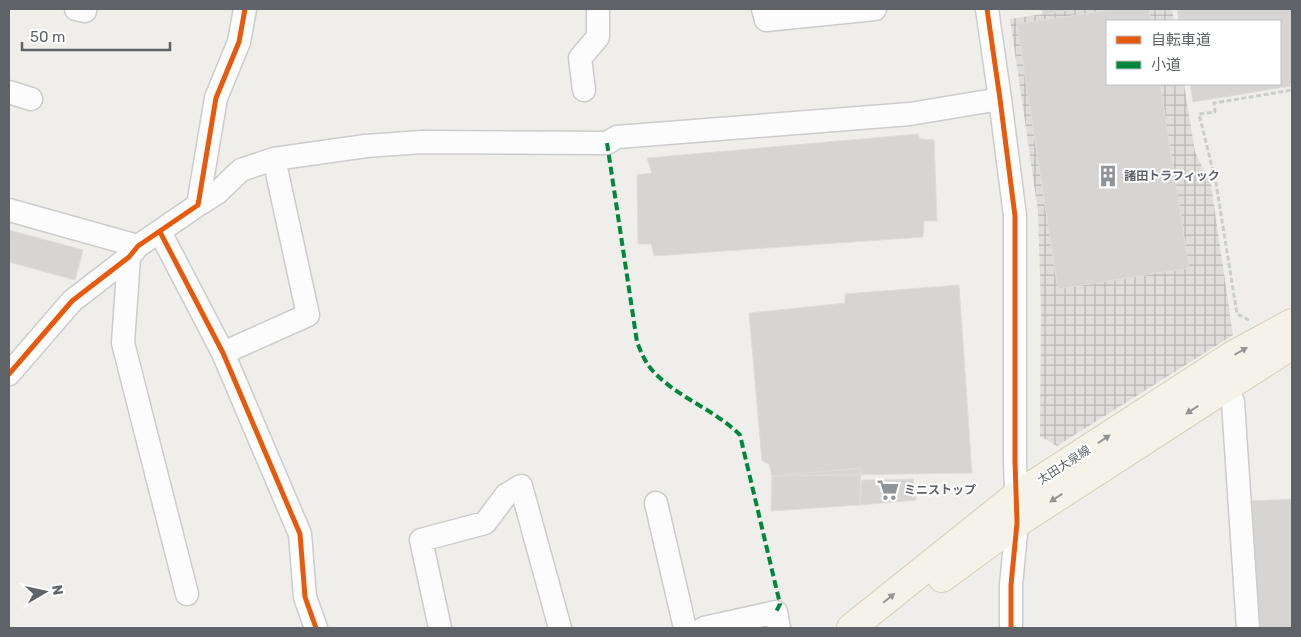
<svg xmlns="http://www.w3.org/2000/svg" width="1301" height="637" viewBox="0 0 1301 637" font-family="Rubik,'Noto Sans JP',sans-serif">
<defs>
<pattern id="industrial-grid" width="8" height="8" patternUnits="userSpaceOnUse" patternTransform="scale(1.25)"><rect width="8" height="8" fill="#dfddda"/><path d="M0 4h8M4 0v8" fill="none" stroke="#b8b7b5"/></pattern>
</defs>
<rect width="100%" height="100%" fill="#efeeea"/>
<path fill="url(#industrial-grid)" d="M1077 9H1172L1174 21H1107V84H1184L1195 152 1211 185 1233 335 1057 446 1040 436 1041 311 1038 211 1010 19Z"/>
<path fill="#d6d5d3" stroke="#deddd9" d="M1042 9H1077L1043 14Z
M1117 9H1149L1151 21H1107V84H1160L1189 268 1058 289 1017 24Z
M1177 9H1292V86L1193 102 1190 84H1280V21H1179Z
M918 134 920 139 934 140 937 221H924L923 237 654 256 651 244H638L637 175 652 173 647 158Z
M9 230 83 250 75 280 9 262Z
M959 285 972 473 772 476 769 464 762 461 749 313 845 303V294Z
M861 468 860 505 771 511 772 476Z
M913 479 916 500 860 505 862 480Z
M1292 499V628H1258L1252 501Z"/>
<g fill="none" stroke-linecap="round" stroke-linejoin="round">
<g stroke="#cbcccc" stroke-width="25">
<path id="minor" d="M76 9 85 11
M763 9 766 20 875 9
M987 9 1000 99 1015 216V461L1017 523 1011 585V628
M584 90 580 58 598 37V9
M9 92 31 99
M198 205 217 193 241 170 274 159 366 146 422 142 607 143 617 137 910 114 1000 99
M9 210 138 246
M160 232 223 353 300 534 305 597 316 628
M129 257 123 343 187 594
M223 353 308 315 274 159
M1219 373 1233 402 1248 628
M9 374 72 301 129 257 138 246 198 205 216 98 239 42 245 9
M656 503 685 628
M440 628 421 540 485 523 506 495 521 486 560 628
M704 628 776 612 779 628"/>
</g>
<g stroke="#d7ceb8" stroke-width="30">
<path id="major" d="M942 578 1017 523 1292 345
M851 628 1017 495 1233 355 1292 323"/>
</g>
<path stroke="#cacfcc" stroke-width="3" stroke-dasharray="5 2.5" stroke-linecap="butt" d="M1249 320 1237 314 1216 183 1199 114 1215 112 1214 103 1292 90"/>
<use href="#minor" stroke="#fdfcfc" stroke-width="22"/>
<use href="#major" stroke="#f4f2e9" stroke-width="28"/>
<path stroke="#00873e" stroke-width="4" stroke-dasharray="8 4" stroke-linecap="butt" d="M607 143 637 342C641 352 645 362 652 370 676 397 714 409 740 435L780 604 776 612"/>
<g stroke="#fff" stroke-width="8">
<path id="cycleway" d="M987 9 1000 99 1015 216V461L1017 523 1011 585V628
M160 232 223 353 300 534 305 597 316 628
M9 374 72 301 129 257 138 246 198 205 216 98 239 42 245 9"/>
</g>
<use href="#cycleway" stroke="#e8590c" stroke-width="5"/>
</g>
<defs><path id="oneway-solid" d="M-6-.8H1V-3.2L6.5 0L1 3.2V.8H-6Z" transform="scale(1.25)"/></defs>
<g fill="#939595">
<use href="#oneway-solid" transform="translate(1241 351) rotate(-30)"/>
<use href="#oneway-solid" transform="translate(1192 410) rotate(147)"/>
<use href="#oneway-solid" transform="translate(1104 439) rotate(-33)"/>
<use href="#oneway-solid" transform="translate(1056 498) rotate(147)"/>
<use href="#oneway-solid" transform="translate(889 598) rotate(-39)"/>
</g>
<defs>
<g id="building-bare" transform="scale(1.725)"><path d="M-4-6H4V6H1V3H-1V6H-4ZM-2.5-4.3h1.7v1.8h-1.7ZM.8-4.3h1.7v1.8H.8ZM-2.5-1h1.7V.8h-1.7ZM.8-1h1.7V.8H.8Z" fill="#919496" stroke="#fff" stroke-width="2.5" paint-order="stroke"/></g>
<g id="supermarket-bare" transform="scale(1.725)"><path d="M-6-5.5h2.5l.6 2H6L4.5 2H-2.5L-4.4-4H-6ZM-1.5 3.2a1.3 1.3 0 1 0 .1 0ZM3 3.2a1.3 1.3 0 1 0 .1 0Z" fill="#919496" stroke="#fff" stroke-width="2.5" paint-order="stroke"/></g>
</defs>
<g fill-rule="evenodd">
<use href="#building-bare" x="1108" y="176"/>
<use href="#supermarket-bare" x="888" y="490"/>
</g>
<g text-anchor="middle" stroke-width="4" stroke-linejoin="round" paint-order="stroke">
<g font-size="12" font-weight="bold" fill="#5f6368" stroke="#fff" text-anchor="start">
<text x="1124" y="180">諸田トラフィック</text>
<text x="904" y="494">ミニストップ</text>
</g>
<g font-size="12" fill="#5f6368" stroke="#fff">
<text transform="translate(1064 465) rotate(-33)" y="4">太田大泉線</text>
</g>
</g>
<rect width="1301" height="637" fill="none" stroke="#5f6368" stroke-width="20"/>
<rect x="1106" y="20" width="175" height="65" fill="#ffffff" stroke="#bfc1c3"/>
<rect x="1116" y="36" width="25" height="8" fill="#e8590c" stroke="#bfc1c3"/>
<text x="1151" y="45" font-size="15" fill="#5f6368">自転車道</text>
<rect x="1116" y="61" width="25" height="8" fill="#00873e" stroke="#bfc1c3"/>
<text x="1151" y="70" font-size="15" fill="#5f6368">小道</text>
<g transform="translate(45 592) rotate(81)" stroke="#ffffff" stroke-width="4" paint-order="stroke">
<path d="M0-4L9 19L0 12L-9 19Z" fill="#5f6368"/>
<text y="-8" font-size="14" font-weight="bold" text-anchor="middle" fill="#5f6368">N</text>
</g>
<path d="M22 42v8h148v-8" fill="none" stroke="#5f6368" stroke-width="2.5"/>
<text x="30" y="42" font-size="15" fill="#5f6368" stroke="#ffffff" stroke-width="4" paint-order="stroke">50 m</text>
</svg>
